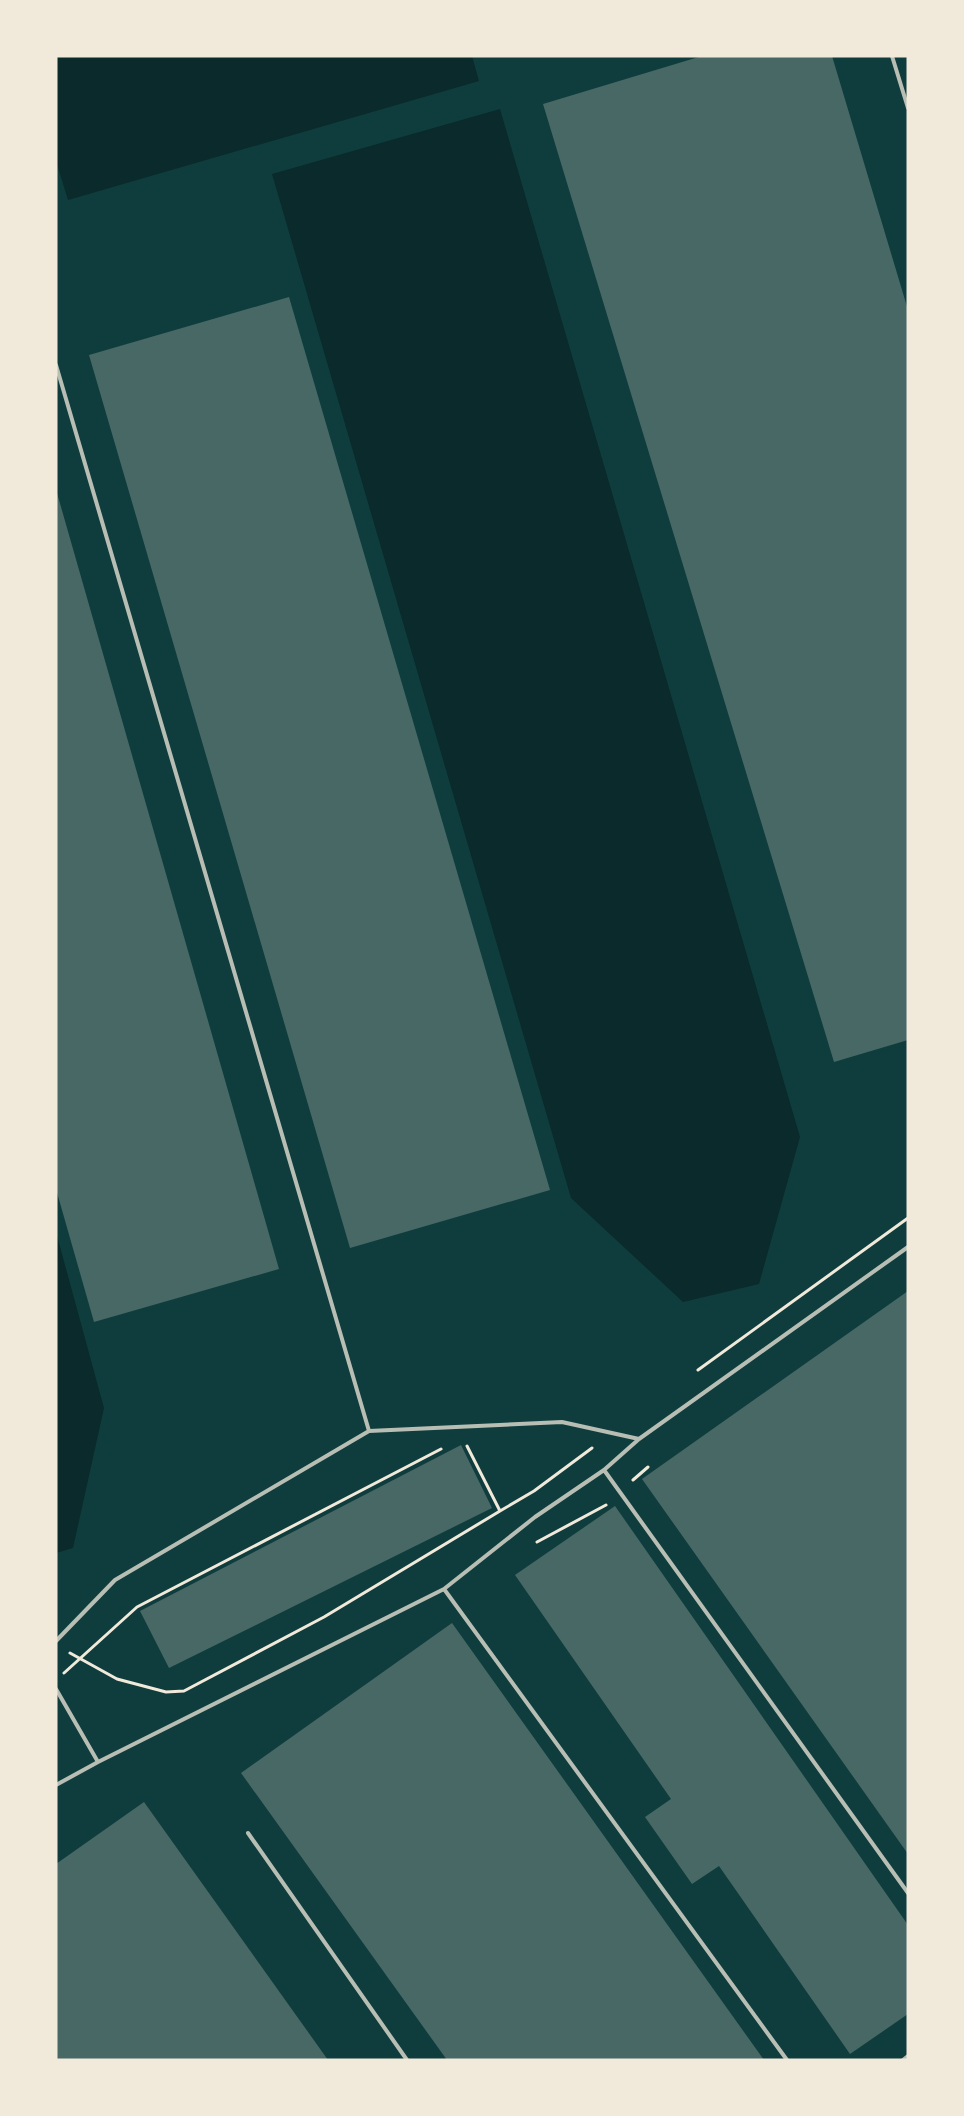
<svg xmlns="http://www.w3.org/2000/svg" width="964" height="2116" viewBox="0 0 964 2116" font-family="Lato,sans-serif">
<rect width="100%" height="100%" fill="#0f3d3e"/>
<path fill="#0a2a2b" d="M56 56H472L479 81 68 200 56 161Z
M500 109 800 1137 759 1284 683 1302 571 1198 272 174Z
M56 1232 104 1408 73 1548 56 1553Z"/>
<path fill="#486865" d="M702 56H832L908 310V1040L834 1062 543 104Z
M289 297 550 1190 350 1248 89 355Z
M57 493 279 1269 94 1322 56 1189Z
M908 1291V1854L642 1479Z
M461 1445 492 1508 169 1668 140 1611Z
M615 1506 908 1925V2014L850 2054 719 1866 692 1884 645 1817 671 1799 515 1575Z
M452 1623 764 2060H447L241 1773Z
M144 1802 328 2060H56V1864Z"/>
<g fill="none" stroke-linecap="round" stroke-linejoin="round">
<path stroke="#f1e9da" stroke-width="3" d="M698 1370 908 1218
M467 1446 500 1511 534 1491 592 1448
M633 1480 648 1467
M537 1542 606 1505
M70 1653 117 1679 166 1692 184 1691 324 1617 500 1511
M64 1673 137 1607 441 1449"/>
<path stroke="#b8beb3" stroke-width="4" d="M892 56 908 108
M56 365 369 1431
M604 1470 908 1893
M444 1589 787 2060
M56 1641 115 1580 369 1431 562 1422 639 1439
M56 1689 98 1762
M56 1785 98 1762 444 1589 535 1517 604 1470 639 1439 908 1247
M248 1833 407 2060
M903 2060 908 2056"/>
</g>
<rect width="964" height="2116" fill="none" stroke="#f1e9da" stroke-width="115"/>
</svg>
